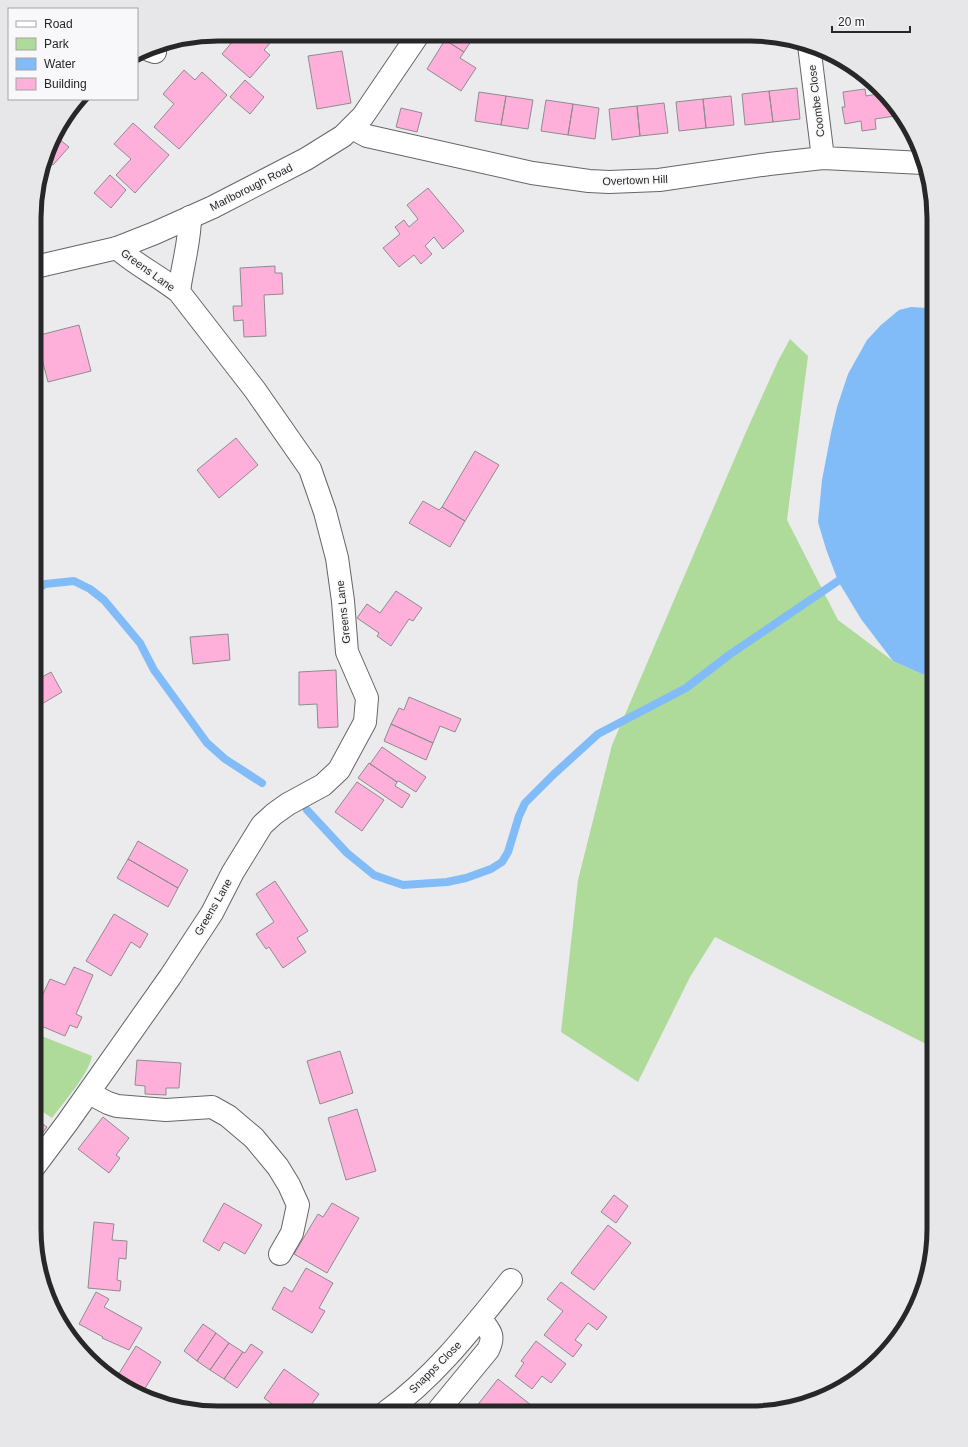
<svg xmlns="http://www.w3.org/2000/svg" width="968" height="1447" viewBox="0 0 968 1447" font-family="Helvetica,sans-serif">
<rect width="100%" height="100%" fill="#ebebed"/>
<path fill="#aedb9a" d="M790 339 808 356 787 520 838 620 893 661 924 675 934 650V1048L715 937 690 977 638 1082 561 1032 578 880 612 745 746 432 778 361Z
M34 1033 92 1056C89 1074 63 1103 52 1118L34 1106Z"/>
<path fill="#82bcf8" d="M911 307 928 308 934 311V650L924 675 893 661 861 619 838 581 826 549 818 522 822 480 831 433 837 407 848 374 867 340 881 325 899 310Z"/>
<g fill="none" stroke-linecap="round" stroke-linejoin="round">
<path stroke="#82bcf8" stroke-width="8" d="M35 591 45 584 74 581 90 589 104 600 140 643 154 670 207 743 225 759 262 783
M307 810 347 853 374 875 388 880 403 885 447 882 466 878 491 869 502 862 508 852 519 816 525 803 553 775 598 734 686 688 729 655 838 581"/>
</g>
<path fill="#ffb0da" stroke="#8e8c8d" d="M239 34H278L264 50 270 55 250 78 222 54Z
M448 35H475L464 52 445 40Z
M445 40 464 52 460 58 476 68 461 91 427 69Z
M342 51 351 103 317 109 308 56Z
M184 70 195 80 202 72 227 95 179 149 154 127 174 104 163 94Z
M245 80 264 97 250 114 230 97Z
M797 88 800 119 773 122 769 91Z
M865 89 866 96 883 93 893 103 895 116 875 119 876 129 862 131 861 121 845 124 842 107H845L843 92Z
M769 91 773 122 745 125 742 94Z
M479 92 506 96 501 125 475 121Z
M506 96 533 100 528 129 501 125Z
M731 96 734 125 706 128 703 99Z
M703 99 706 128 679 131 676 102Z
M546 100 573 104 568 135 541 131Z
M664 103 668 133 640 136 637 106Z
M573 104 599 108 595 139 568 135Z
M637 106 640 136 612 140 609 109Z
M401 108 422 113 417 132 396 127Z
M133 123 169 155 135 193 116 175 131 159 114 144Z
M55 136 69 147 53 165 47 160Z
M110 175 126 190 111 208 94 193Z
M925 177H926L934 217H927Z
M428 188 464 231 443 249 434 237 425 246 432 254 421 264 414 255 399 267 383 248 400 234 395 227 404 220 409 227 418 219 407 205Z
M275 266V273H282L283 294 264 295 266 336 244 337 243 320 234 321 233 306H242L240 268Z
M79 325 91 371 48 382 36 336Z
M236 438 258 465 219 498 197 470Z
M475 451 499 465 465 521 442 507Z
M423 501 439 510 442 507 465 521 450 547 409 523Z
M396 591 422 608 413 621 409 619 391 646 377 636 379 633 357 618 367 604 380 613Z
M228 634 230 660 193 664 190 637Z
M336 670 338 727 318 728 317 704 299 705V672Z
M51 672 62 692 40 705 35 696V681Z
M409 697 461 719 455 732 440 726 433 743 391 724 399 708 404 710Z
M391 724 433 743 426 760 384 741Z
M382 747 426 777 416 792 399 781 397 782 370 764Z
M369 763 397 782 395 786 410 795 402 808 358 778Z
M357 782 384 800 362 831 335 812Z
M138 841 188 870 178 888 128 859Z
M128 859 178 888 168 907 117 878Z
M275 881 308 931 297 938 306 952 283 968 269 947 266 949 256 934 274 922 256 894Z
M114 914 148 934 140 948 131 942 111 976 86 961Z
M74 967 93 975 76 1014 82 1017 77 1028 70 1025 65 1036 34 1023V1013L50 979 65 985Z
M340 1051 353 1093 320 1104 307 1061Z
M137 1060 181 1063 179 1088H166V1095L145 1094V1086L135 1085Z
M357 1109 376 1171 346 1180 328 1118Z
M103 1117 129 1138 116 1155 120 1158 109 1173 78 1149Z
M34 1118 47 1127 34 1145Z
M614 1195 628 1206 616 1223 601 1212Z
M224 1203 262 1225 245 1254 224 1242 219 1251 203 1241Z
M332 1203 359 1218 327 1273 294 1254 318 1214 323 1217Z
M94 1222 114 1224 112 1240 127 1241 126 1259 119 1258 117 1280 121 1281 120 1291 88 1288Z
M608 1225 631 1243 594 1290 571 1273Z
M306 1268 333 1283 319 1308 325 1311 312 1333 272 1309 284 1287 292 1292Z
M561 1282 607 1317 597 1330 588 1323 575 1340 582 1345 573 1357 544 1335 563 1311 547 1299Z
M96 1292 109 1299 104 1307 142 1328 129 1350 102 1338 103 1337 79 1324Z
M203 1324 216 1333 197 1361 184 1351Z
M216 1333 229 1343 210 1370 197 1361Z
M536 1341 566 1364 551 1383 542 1376 532 1389 515 1376 524 1363 521 1361Z
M229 1343 243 1352 224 1379 210 1370Z
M251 1344 263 1352 237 1388 224 1379 243 1352 245 1353Z
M136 1346 161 1362 141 1395 115 1380Z
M284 1369 319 1394 306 1412H283L264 1398Z
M498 1379 531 1405 525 1412H483L476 1407Z"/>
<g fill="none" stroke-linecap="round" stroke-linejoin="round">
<g stroke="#666668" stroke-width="24">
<path id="minor" d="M809 45 823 158
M149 50 155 52
M352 128 367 136 532 173 589 181 609 182 659 180 769 164 823 158 923 163
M117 248C136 265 159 276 179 292
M89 1093 108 1103 117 1106 166 1110 212 1107 228 1116 254 1138 278 1167 289 1185 298 1205 292 1233 280 1254
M34 1167 67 1123 170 977 212 913 233 872 262 825 274 814 288 804 323 785 339 770 365 722 367 698 347 652 343 601 337 558 325 512 310 469 255 390 179 292C182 267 190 242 190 217
M386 1412C436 1376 473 1327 511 1280
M437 1412 488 1350C496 1334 489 1331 480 1318"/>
</g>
<g stroke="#666668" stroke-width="24">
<path id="major" d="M35 267 117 248 155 233 213 207 306 159 343 136 363 116 418 35"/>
</g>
<use href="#minor" stroke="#fff" stroke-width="22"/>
<use href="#major" stroke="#fff" stroke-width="22"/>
</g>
<g text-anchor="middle" stroke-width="3" stroke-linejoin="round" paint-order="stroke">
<g font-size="11" fill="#272728" stroke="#f8f8fa">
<text transform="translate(816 101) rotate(-97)" y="4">Coombe Close</text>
<text transform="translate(635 180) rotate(-2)" y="4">Overtown Hill</text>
<text transform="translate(251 187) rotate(-27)" y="4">Marlborough Road</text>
<text transform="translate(148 270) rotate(36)" y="4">Greens Lane</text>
<text transform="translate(343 612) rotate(-96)" y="4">Greens Lane</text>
<text transform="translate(213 907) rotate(-60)" y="4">Greens Lane</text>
<text transform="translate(435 1367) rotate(-45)" y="4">Snapps Close</text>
</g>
</g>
<path d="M0 0H968V1447H0ZM218 41H750A177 177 0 0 1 927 218V1229A177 177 0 0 1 750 1406H218A177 177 0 0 1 41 1229V218A177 177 0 0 1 218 41Z" fill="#e7e7e9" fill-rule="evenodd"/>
<path fill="none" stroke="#272728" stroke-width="5" d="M218 41H750A177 177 0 0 1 927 218V1229A177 177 0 0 1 750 1406H218A177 177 0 0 1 41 1229V218A177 177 0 0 1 218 41Z"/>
<rect x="8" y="8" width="130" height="92" fill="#f8f8fa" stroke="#a4a4a6"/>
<rect x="16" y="21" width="20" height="6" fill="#ffffff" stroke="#a4a4a6"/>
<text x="44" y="28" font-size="12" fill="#272728">Road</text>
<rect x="16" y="38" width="20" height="12" fill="#aedb9a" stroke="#a4a4a6"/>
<text x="44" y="48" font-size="12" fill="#272728">Park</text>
<rect x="16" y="58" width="20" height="12" fill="#82bcf8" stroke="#a4a4a6"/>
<text x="44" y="68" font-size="12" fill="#272728">Water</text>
<rect x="16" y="78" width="20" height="12" fill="#ffb0da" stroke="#a4a4a6"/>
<text x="44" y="88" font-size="12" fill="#272728">Building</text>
<path d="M832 26v6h78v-6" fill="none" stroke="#272728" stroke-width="2"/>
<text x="838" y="26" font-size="12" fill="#272728" stroke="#f8f8fa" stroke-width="3" paint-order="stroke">20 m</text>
</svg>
